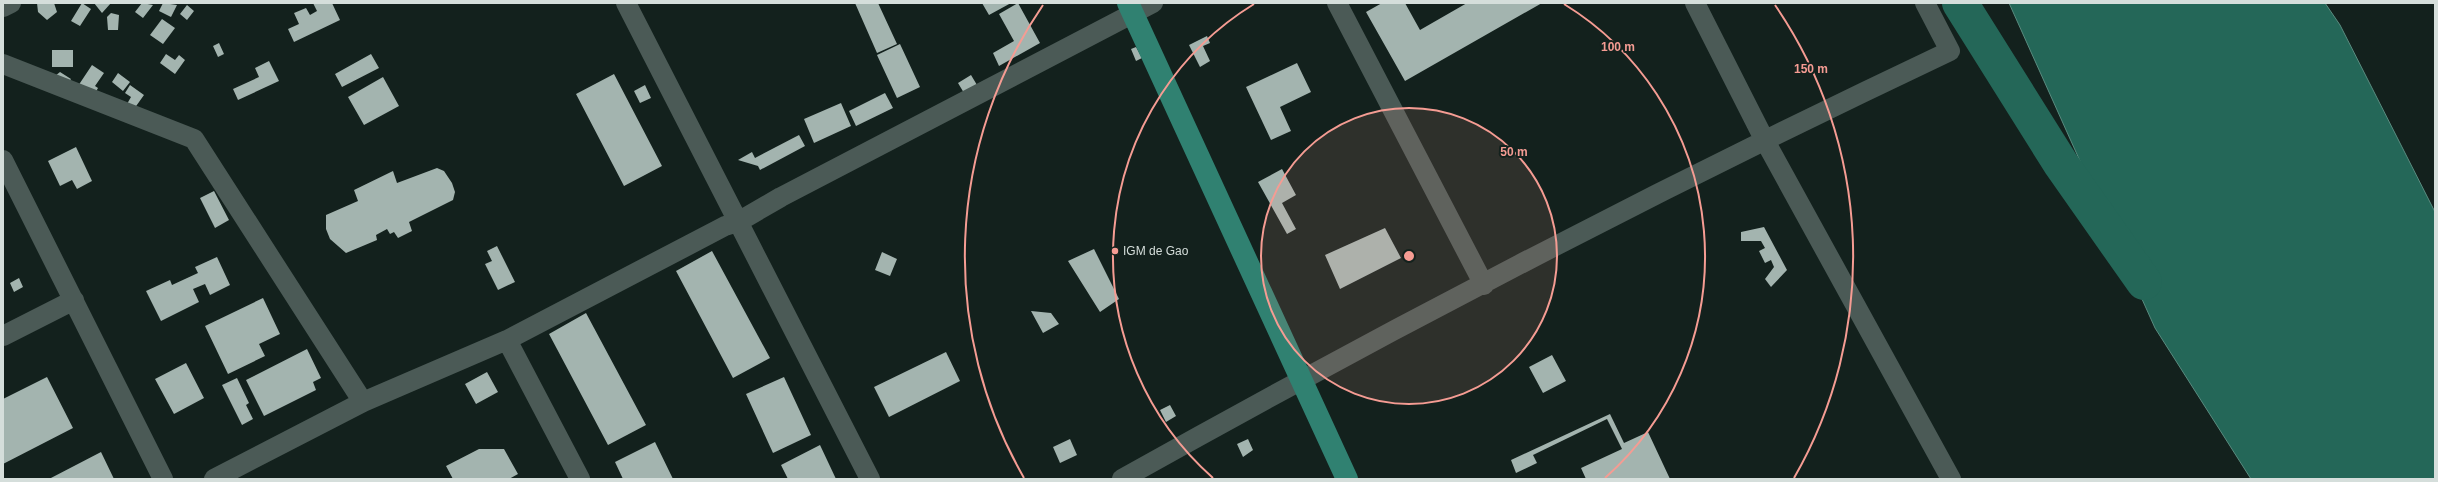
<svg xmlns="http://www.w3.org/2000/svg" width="2438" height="482" viewBox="0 0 2438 482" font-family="Helvetica,sans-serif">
<rect width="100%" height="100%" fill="#13211d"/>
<path fill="#246758" stroke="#598b7f" d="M2009 3H2325L2340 25 2435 212V479H2251L2155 328Z"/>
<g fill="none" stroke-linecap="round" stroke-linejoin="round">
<path stroke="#246758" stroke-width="36" d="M1960 3 2061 164 2144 282"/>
</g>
<path fill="#a3b4af" d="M37 3H54L57 12 47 20 38 12Z
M82 3 91 9 80 26 71 21Z
M94 3H111L102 13Z
M142 3 153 5 143 18 135 12Z
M163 3 177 5 171 17 159 11Z
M313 3H332L340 20 294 42 288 29 299 24 294 13 306 8 310 15 317 11Z
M855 3H878L897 44 877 53Z
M982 3H1011L989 15Z
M1018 3 1040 43 999 66 993 53 1014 41 999 14Z
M1382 3H1405L1420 30 1467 3H1542L1405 81 1366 12Z
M187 5 194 11 187 20 180 14Z
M111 13 119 15 118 30H108L107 17Z
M162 19 175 28 163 44 150 35Z
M1207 36 1210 43 1203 46 1210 61 1200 67 1189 45Z
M219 43 224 54 218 57 213 46Z
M900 44 920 87 897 98 877 55Z
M1136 47 1142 58 1136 61 1131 49Z
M52 50H73V67H52Z
M166 54 175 60 179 55 185 60 175 74 160 63Z
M371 54 379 68 342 87 335 74Z
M269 61 279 81 238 100 233 89 259 77 255 68Z
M1297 63 1311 92 1280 107 1291 131 1271 140 1246 87Z
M92 65 104 73 95 86 98 88 94 95 78 86Z
M60 72 71 79 67 85 55 76Z
M118 73 130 82 123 91 112 82Z
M614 74 662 166 624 186 576 94Z
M971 75 977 85 964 93 958 83Z
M383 77 399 106 364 125 348 97Z
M130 85 144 95 134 109 127 104 131 97 125 93Z
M645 85 651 98 640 103 634 91Z
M885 93 893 108 856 126 849 111Z
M841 103 851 126 814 143 804 119Z
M799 135 805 146 760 170 758 166 738 160 752 152 755 158Z
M76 147 92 181 77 189 72 180 60 186 48 161Z
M437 168 444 171 452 183 455 192 453 200 409 222 412 231 398 238 394 232 390 234 387 229 376 235 377 240 346 253 330 239 326 229V215L358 201 354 190 393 171 397 183Z
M1282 169 1296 195 1282 203 1296 229 1287 234 1258 182Z
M214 191 229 220 215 228 200 198Z
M1764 227 1787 270 1771 287 1765 279 1774 267 1771 260 1765 263 1759 251 1765 248 1761 241H1741V232Z
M1385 228 1401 258 1340 289 1325 255Z
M497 246 515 282 498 290 485 264 492 261 487 251Z
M1094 249 1119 299 1100 312 1068 261Z
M712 251 770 358 733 378 676 271Z
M882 252 897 259 890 276 875 270Z
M217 257 230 285 210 295 205 284 193 289 199 302 161 321 146 291 170 280 172 285 198 273 195 267Z
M19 278 23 287 14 292 10 283Z
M263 298 280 334 259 344 265 356 228 374 205 326Z
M1031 311 1051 313 1059 324 1043 333Z
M586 313 646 425 608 445 549 334Z
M307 349 321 378 313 382 316 390 264 416 246 380Z
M946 352 960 381 889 417 874 387Z
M1552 355 1566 381 1543 393 1529 367Z
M186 363 204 398 174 414 155 379Z
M487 372 498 392 476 404 465 384Z
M47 377 73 428 3 464V399Z
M784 377 811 435 773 453 746 394Z
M237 378 249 403 246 405 253 419 242 425 222 385Z
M1170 405 1176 416 1166 422 1160 410Z
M1610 414 1624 443 1648 432 1670 479H1586L1581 468 1622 449 1607 419 1533 455 1537 463 1516 473 1511 460Z
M1070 439 1077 455 1060 463 1053 447Z
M1248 439 1253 450 1243 457 1237 444Z
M655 442 673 479H623L615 462Z
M820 445 836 479H788L781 465Z
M479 449H504L518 474 509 479H453L446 466Z
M101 452 114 479H49Z"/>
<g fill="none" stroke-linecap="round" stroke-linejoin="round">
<path stroke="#4b5a56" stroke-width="20" d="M626 3 870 479
M1337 3 1484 285
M1695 3 1764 139 1951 479
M3 7 11 3
M3 64 194 139 363 402
M3 160 163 479
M3 336 74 300
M507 340 580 479
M214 479 363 402 507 340 725 226 738 222 781 197 1153 3
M1122 479C1393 327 1669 184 1950 51L1925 3"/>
<path stroke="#308171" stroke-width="22" d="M1128 3 1347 479"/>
</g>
<circle cx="1409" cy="256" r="148" fill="#f59c93" fill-opacity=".12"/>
<g fill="none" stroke="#f59c93" stroke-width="2">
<circle cx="1409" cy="256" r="148"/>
<path d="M1213 478A296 296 0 0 1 1254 4M1564 4A296 296 0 0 1 1605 478"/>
<path d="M1024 478A444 444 0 0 1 1043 5M1775 5A444 444 0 0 1 1794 478"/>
</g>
<circle fill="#f59c93" stroke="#13211d" stroke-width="1.5" cx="1115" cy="251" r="4"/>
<g text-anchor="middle" stroke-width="4" stroke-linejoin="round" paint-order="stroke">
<g font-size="12" fill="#d5dedb" stroke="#13211d" text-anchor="start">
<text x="1123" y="255">IGM de Gao</text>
</g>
</g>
<circle cx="1409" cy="256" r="6" fill="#f59c93" stroke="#13211d" stroke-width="2"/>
<g font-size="12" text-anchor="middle" font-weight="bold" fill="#f59c93" stroke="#13211d" stroke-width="4" stroke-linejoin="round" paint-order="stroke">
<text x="1618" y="51">100 m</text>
<text x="1811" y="73">150 m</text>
<text x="1514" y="156">50 m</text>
</g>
<rect width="2438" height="482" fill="none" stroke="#d5dedb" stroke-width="8"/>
</svg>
